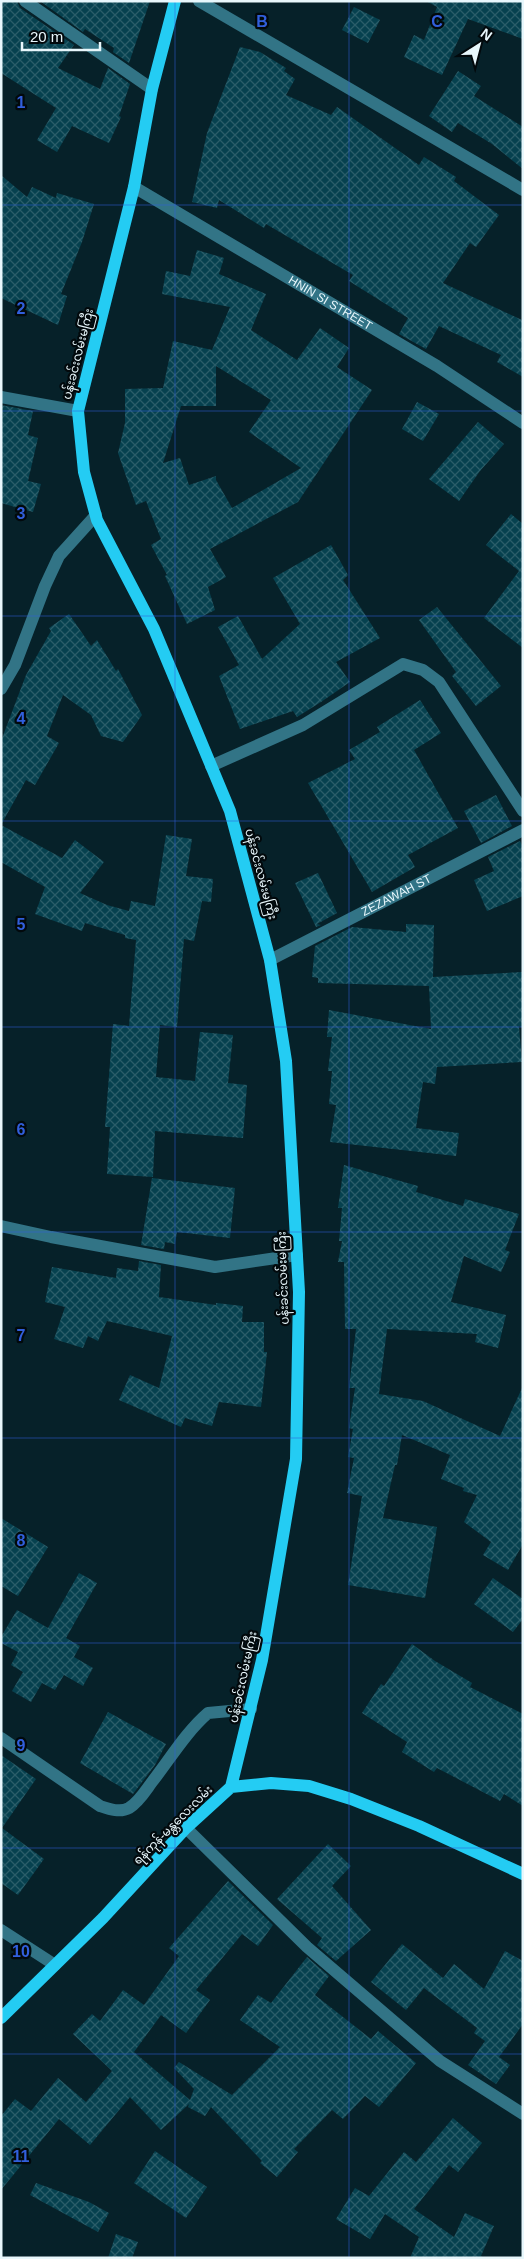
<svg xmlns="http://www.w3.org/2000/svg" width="524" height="2259" viewBox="0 0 524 2259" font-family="Arial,'Noto Sans Myanmar',sans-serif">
<defs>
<pattern id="building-cross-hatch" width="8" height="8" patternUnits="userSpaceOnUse" patternTransform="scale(1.25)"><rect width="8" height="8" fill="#06414f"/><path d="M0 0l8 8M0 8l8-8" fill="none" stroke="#2a5d69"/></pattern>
</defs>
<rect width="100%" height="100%" fill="#062129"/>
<path fill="url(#building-cross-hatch)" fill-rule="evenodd" d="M1 1H17L20 8 74 45 58 68 100 89 108 68 130 84 119 116 121 117 109 143 72 126 57 152 37 140 56 108 1 73Z
M40 1H150L129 63 113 52 114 48 85 29 83 32Z
M426 1H523V39L468 19 442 75 404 57 414 35 424 40 437 7Z
M354 7 380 20 368 43 342 30Z
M240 47 260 52 286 68 284 71 295 79 286 95 331 115 337 107 419 165 424 157 456 177 454 181 499 215 476 247 470 243 443 283 522 320 523 319V377L497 362 501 355 439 326 426 349 399 334 408 318 349 281 353 275 266 224 264 228 219 200 217 208 192 202 207 133Z
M458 71 481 86 474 96 523 127V169L492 144 458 123 452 132 429 116Z
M1 175 27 197 32 187 56 198 57 193 94 204 82 242 61 294 67 296 58 325 1 298Z
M197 250 224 258 219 274 266 294 251 330 297 360 320 328 349 348 337 367 372 390 298 502 210 549 226 577 208 587 215 610 187 624 165 576 167 575 151 545 161 539 146 501 136 505 118 453 125 423V389L163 388 173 341 212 350 230 307 162 294 166 271 190 276ZM216 366 271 400 249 432 301 468 232 508 216 480V476L189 485 180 458 163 463 181 406H216Z
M417 402 439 414 423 441 402 429Z
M1 405 33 411 28 435 38 438 28 481 41 484 33 512 1 503Z
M478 422 504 444 480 471 459 501 429 479Z
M511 514 523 524V648L484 618 519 571 486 545Z
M331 545 348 575 343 580 380 638 336 662 350 682 321 702 297 717 293 711 240 729 219 676 239 665 218 627 238 616 262 659 300 624 273 578Z
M437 607 501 686 476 706 452 676 456 672 419 620Z
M69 614 91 646 97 640 116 671 118 669 142 715 123 742 101 736 91 715 63 695 47 736 59 743 35 785 26 780 1 825V741L26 675 51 631 49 628Z
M420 700 441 733 414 750 458 828 408 855 415 867 372 892 308 783 355 759 349 750 380 732 377 727Z
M496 795 512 826 481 843 464 811Z
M1 825 62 858 75 840 104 862 80 893 107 905 129 911 131 901 155 906 166 835 192 839 186 876 213 879 211 902 202 901 194 941 184 939 177 1027 160 1025 156 1077 195 1081 200 1032 233 1035 228 1083 247 1085 243 1138 155 1131 153 1177 107 1174 110 1127H105L113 1024 129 1026 136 940 125 938V935L85 923 82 931 35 914 45 887 1 862Z
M520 841 523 847V896L487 911 474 880 494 871 488 857Z
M318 873 337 913 317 924 321 925 316 927 295 883Z
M406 924 434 925 433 977 523 972V1028L519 1026 522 1062 437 1067 435 1084 423 1082 416 1128 459 1133 456 1156 330 1142 336 1105 329 1104 332 1071H328L332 1037H327L329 1010 431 1029 429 986 318 983V978L312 977 315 946 352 927 406 932Z
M344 1165 418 1186 416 1192 463 1206 465 1199 519 1214 505 1250 510 1252 501 1272 464 1256 451 1302 506 1315 498 1348 475 1342 477 1334 387 1329 379 1394 423 1401 500 1436 523 1386V1544L508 1570 483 1555 491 1542 464 1522 477 1495 463 1491 464 1488 441 1479 450 1455 402 1435 397 1465H395L383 1518 437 1527 425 1598 348 1585 362 1496 347 1493 354 1458 348 1457 353 1429 349 1428 355 1388H349L356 1329H345L344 1262H338L342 1241H339L342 1208H338Z
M152 1178 235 1188 230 1238 177 1232 175 1244 165 1242 164 1249 141 1245Z
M139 1261 161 1265 159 1297 216 1305V1303L243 1306 242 1322H264V1352H267L261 1407 219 1402 212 1426 185 1418 181 1427 119 1400 130 1375 159 1388 172 1336 107 1321 98 1341 88 1336 83 1348 54 1339 65 1307 45 1302 52 1267 116 1278 117 1268 138 1271Z
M1 1518 48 1547 18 1596 1 1586Z
M79 1573 97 1583 66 1638 80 1646 74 1657 93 1668 83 1686 64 1675 55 1690 42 1683 31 1702 12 1691 23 1672 11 1665 18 1652 1 1643V1637L17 1610 48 1628Z
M493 1578 523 1599V1619L513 1632 474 1604Z
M412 1644 435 1661 472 1683 470 1687 523 1714V1806L504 1794 500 1801 437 1768 434 1772 402 1752 407 1742 362 1713 381 1684 384 1686Z
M108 1712 166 1744 155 1765 133 1794 80 1763Z
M1 1755 36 1779 2 1828 44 1859 18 1895 1 1883Z
M328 1844 351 1866 332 1886 371 1930 336 1961 317 1945 322 1938 277 1899Z
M228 1881 273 1925 258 1946 242 1934 196 1990 210 2000 186 2033 161 2015 134 2052 190 2100 194 2089 174 2068 179 2062 232 2095 280 2047 240 2020 258 1995 271 2003 307 1957 329 1976 315 1995 371 2039 378 2031 416 2063 379 2107 365 2096 343 2119 332 2110 294 2149 298 2152 277 2177 260 2163 262 2161 211 2107 205 2116 188 2107 189 2104 161 2130 130 2097 90 2145 59 2119 1 2190V2116L15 2099 31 2111 58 2078 86 2102 112 2071 73 2034 92 2014 100 2021 123 1990 144 2005 179 1956 169 1948Z
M402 1944 443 1978 454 1964 484 1989 505 1951 523 1961V2024L499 2057 510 2065 496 2084 468 2065 485 2041 474 2033 477 2028 424 1988 406 2010 371 1982Z
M453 2118 482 2143 458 2172 449 2165 414 2209 454 2237 465 2213 494 2226 481 2256 484 2258H410L419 2237 385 2214 370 2239 336 2219 355 2188 369 2196 404 2152 416 2162Z
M155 2151 207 2187 186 2218 134 2183Z
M36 2183 89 2202 109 2213 98 2232 30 2195Z
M116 2234 138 2242 132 2258H108Z"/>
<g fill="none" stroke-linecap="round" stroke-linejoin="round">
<path stroke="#327486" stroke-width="12" d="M1 1738 100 1806C109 1809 120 1813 129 1808 139 1802 146 1790 152 1782 170 1759 186 1732 208 1713L251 1709"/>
<g stroke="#327486" stroke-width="12">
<path d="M25 1 152 89"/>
<path d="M199 1 523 190"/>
<path id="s1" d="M134 187 437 366 523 423"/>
<path d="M1 397 78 411"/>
<path d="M1 689 15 665 45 586 59 556 96 515"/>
<path d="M211 766 303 725 403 664 423 670 439 682 523 811"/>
<path id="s2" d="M270 960 523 830"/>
<path d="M1 1226 51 1237 215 1267 297 1255"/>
<path d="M186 1828 307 1947 440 2061 523 2114"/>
<path d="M1 1930 55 1965"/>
</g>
<path stroke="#24ccf3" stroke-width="12" d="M175 1 152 89 134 187 78 411 84 472 97 520 154 629 230 811 270 960 286 1061 299 1292 296 1459 262 1660 231 1787
M1 2018 103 1918 186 1828 231 1787 271 1783 309 1786 351 1799 419 1826 523 1874"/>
</g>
<path fill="none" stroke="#315fdc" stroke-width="1" stroke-opacity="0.55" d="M175 1V2258M349 1V2258M1 205H523M1 411H523M1 616H523M1 821H523M1 1027H523M1 1232H523M1 1438H523M1 1643H523M1 1848H523M1 2054H523"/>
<g text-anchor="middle" stroke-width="4.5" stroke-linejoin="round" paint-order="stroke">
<g font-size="12" fill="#e8f7fc" stroke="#02090c">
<text dy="4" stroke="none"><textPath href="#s1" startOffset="228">HNIN SI STREET</textPath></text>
<text transform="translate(78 354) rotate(-76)" y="4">ပန်းခင်းလမ်းမကြီး</text>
<text transform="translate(261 874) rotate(75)" y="4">ပန်းခင်းလမ်းမကြီး</text>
<text dy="4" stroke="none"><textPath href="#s2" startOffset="142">ZEZAWAH ST</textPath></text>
<text transform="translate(283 1278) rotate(-92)" y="4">ပန်းခင်းလမ်းမကြီး</text>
<text transform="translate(243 1677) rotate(-78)" y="4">ပန်းခင်းလမ်းမကြီး</text>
<text transform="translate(173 1825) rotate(-45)" y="4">ရန်ကုန်-မန္တလေးလမ်း</text>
</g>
</g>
<g font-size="16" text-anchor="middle" font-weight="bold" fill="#315fdc" stroke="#02090c" stroke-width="4.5" stroke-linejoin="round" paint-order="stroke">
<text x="262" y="27">B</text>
<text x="437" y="27">C</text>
<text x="21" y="108">1</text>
<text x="21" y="314">2</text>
<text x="21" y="519">3</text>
<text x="21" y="724">4</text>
<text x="21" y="930">5</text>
<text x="21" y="1135">6</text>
<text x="21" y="1341">7</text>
<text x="21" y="1546">8</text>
<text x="21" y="1751">9</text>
<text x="21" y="1957">10</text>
<text x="21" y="2162">11</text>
</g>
<rect width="524" height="2259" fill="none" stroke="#e8f7fc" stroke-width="5"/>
<g transform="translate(479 45) rotate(36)" stroke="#02090c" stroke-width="4" paint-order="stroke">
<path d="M0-4L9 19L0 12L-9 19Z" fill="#e8f7fc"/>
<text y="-8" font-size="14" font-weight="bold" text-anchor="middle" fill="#e8f7fc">N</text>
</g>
<path d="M22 42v8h78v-8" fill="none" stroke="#e8f7fc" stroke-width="2.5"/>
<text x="30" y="42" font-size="15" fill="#e8f7fc" stroke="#02090c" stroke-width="4" paint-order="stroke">20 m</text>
</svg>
